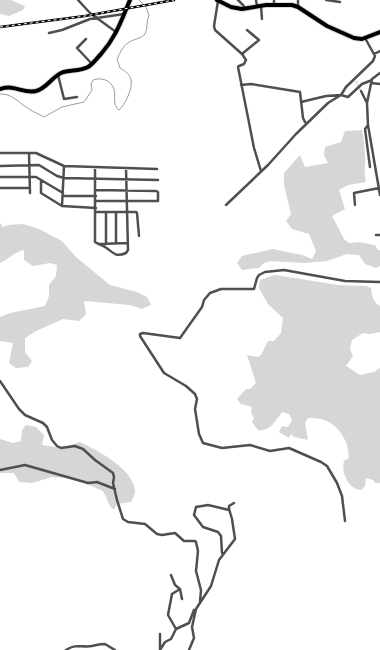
<svg xmlns="http://www.w3.org/2000/svg" width="380" height="650" viewBox="0 0 380 650" font-family="'Varela Round',sans-serif">
<rect width="100%" height="100%" fill="#fff"/>
<path fill="#d6d6d6" d="M0 0H11L25 6 23 10 9 16 0 14Z
M362 130C364 140 365 150 365 160 365 168 364 174 366 182L348 185 339 190 345 209 332 216 344 239 349 243 358 242 375 245 378 250H380V266L376 268 365 264 359 255 347 254 327 261 305 263 271 261 264 263 259 268 242 270 237 263 242 256 273 249 302 255 312 259 316 251 309 234 292 229 286 221 291 214 284 185V173L300 155 305 167 328 163 324 155 325 147 341 142 345 131Z
M0 223 3 227 8 225 23 224 39 229 62 241 76 257 110 285 137 292 147 297 151 305 142 309 130 305 84 301 86 314 79 321 63 319 36 331 25 338V352L32 361 28 367 16 368 9 363 13 343 0 341V317L10 313 45 306 49 296V285L56 276 57 265 50 263 33 266 24 260V250C14 252 9 259 0 263Z
M275 275 338 285 366 286 371 288C372 296 373 302 380 306V332L370 334 363 333 352 340 350 349 353 356 346 366 360 375 374 372 380 368V483H375L373 480 366 478 365 486 361 490C348 489 341 472 344 461L349 458C348 453 348 447 346 442 338 425 327 417 308 418L305 423 308 440 294 437 291 434 289 438 279 432 282 426 288 427 292 420 289 414 282 412C276 420 270 432 258 430L252 422 254 418 251 413 252 407 241 404 237 399 246 389H250L256 383 247 355 258 357 261 355 268 341H274L281 333 283 318 268 304 259 288 260 280Z
M26 425 36 427 44 435 42 445 62 448 80 442C98 451 133 468 135 491 135 494 133 499 131 502L117 504 114 510 110 506 103 491 82 482 69 478 52 477 32 483 19 482 14 473H0V439L13 443 21 441 22 430Z"/>
<g fill="none" stroke-linecap="round" stroke-linejoin="round">
<path stroke="#9d9d9d" stroke-width="1" d="M0 94C12 93 19 103 29 109 33 112 39 114 44 117L62 107 84 102 92 90 91 84 93 80C101 77 111 80 114 89 116 96 112 105 119 110 125 105 133 88 131 80 130 74 125 71 120 68L117 59C120 53 123 46 128 43 133 39 141 39 145 34 148 29 146 21 149 15L146 7 139 0"/>
<path stroke="#d9d9d9" stroke-width="2.5" stroke-dasharray="2.5 1" stroke-linecap="butt" d="M356 81 361 91"/>
<g stroke="#dbdbdb" stroke-width="6">
<path id="highway" d="M217 0 231 7 242 9 266 5H292L298 7 327 26 354 38 362 39 380 32
M0 89C16 84 22 94 36 91 47 88 51 78 61 73 69 69 79 72 88 67 93 64 97 58 101 54 116 37 121 21 130 0"/>
</g>
<path stroke="#4f4f4f" stroke-width="2.5" d="M78 0 90 13 116 32
M238 0 243 5 245 9
M256 0 257 6
M326 0 340 2
M218 1 214 26 215 30 242 54 246 60 244 64 239 66 238 67 254 148 261 171
M274 5V0
M261 6 262 19
M298 7V0
M49 33 62 30 90 19 124 14
M86 39 77 48 92 64
M242 54 259 40 247 30
M374 54 380 51
M380 73 372 79 367 103 368 125 380 195
M58 75 64 99 77 97
M371 83 380 84
M241 85 251 84 300 92 303 118 305 122
M361 91 367 103
M301 102 326 96 341 95 348 97 362 84 372 80
M368 125 365 129 370 167
M0 153H36L64 166 157 169
M29 153 30 193
M0 166 39 165 57 176 64 178 158 180
M95 167V242C98 244 102 245 105 247 113 252 115 258 126 253L128 250 126 168
M0 177H36L63 193
M41 180V193L62 206 96 208
M0 188H30
M96 190 156 191 158 192V201H96
M63 196H96
M226 205 268 165 296 134 328 103 341 95 346 87 373 61 375 56 365 38
M355 205 354 193 379 188
M62 206 64 166
M96 212H136L137 213 139 236
M116 212V243
M376 235H380
M100 244 127 243
M106 244V212
M0 381 19 409 25 415 43 423 47 427 52 440 57 446 61 448 75 446 83 449 95 460 113 473 114 477 113 483 117 500 123 519 128 522 145 524 157 534 162 535 175 533 184 541H195L196 542 198 551 196 571 201 590 200 602
M0 470 25 465 88 483 97 482 115 489
M345 521 342 496 337 483 327 466 321 462 289 448 270 451 250 445 222 448 203 443 199 434 195 409 197 399 195 394 186 386 164 373 140 336V334L143 333 180 338 202 307 204 300 210 293 221 289H254L257 278 259 275 265 272 284 270 345 281 380 282
M222 553 221 536 218 532 203 527 194 515 196 507 208 505 229 510
M171 575 175 585 180 589 172 594 168 615 176 629
M180 589 182 599
M66 650C77 643 82 648 92 646 97 645 100 644 105 644L115 650
M160 650 165 642 171 639 176 629 189 623 194 610
M160 650V634
M189 650 194 638 192 627 196 609 211 586 219 560 235 539 232 519 229 509V506L234 503"/>
<use href="#highway" stroke="#000" stroke-width="4"/>
<g stroke="#000" stroke-width="2.5">
<path id="rail" d="M0 27 85 16 174 0"/>
</g>
<use href="#rail" stroke="#fff" stroke-width="1" stroke-dasharray="3" stroke-linecap="butt"/>
</g>
</svg>
